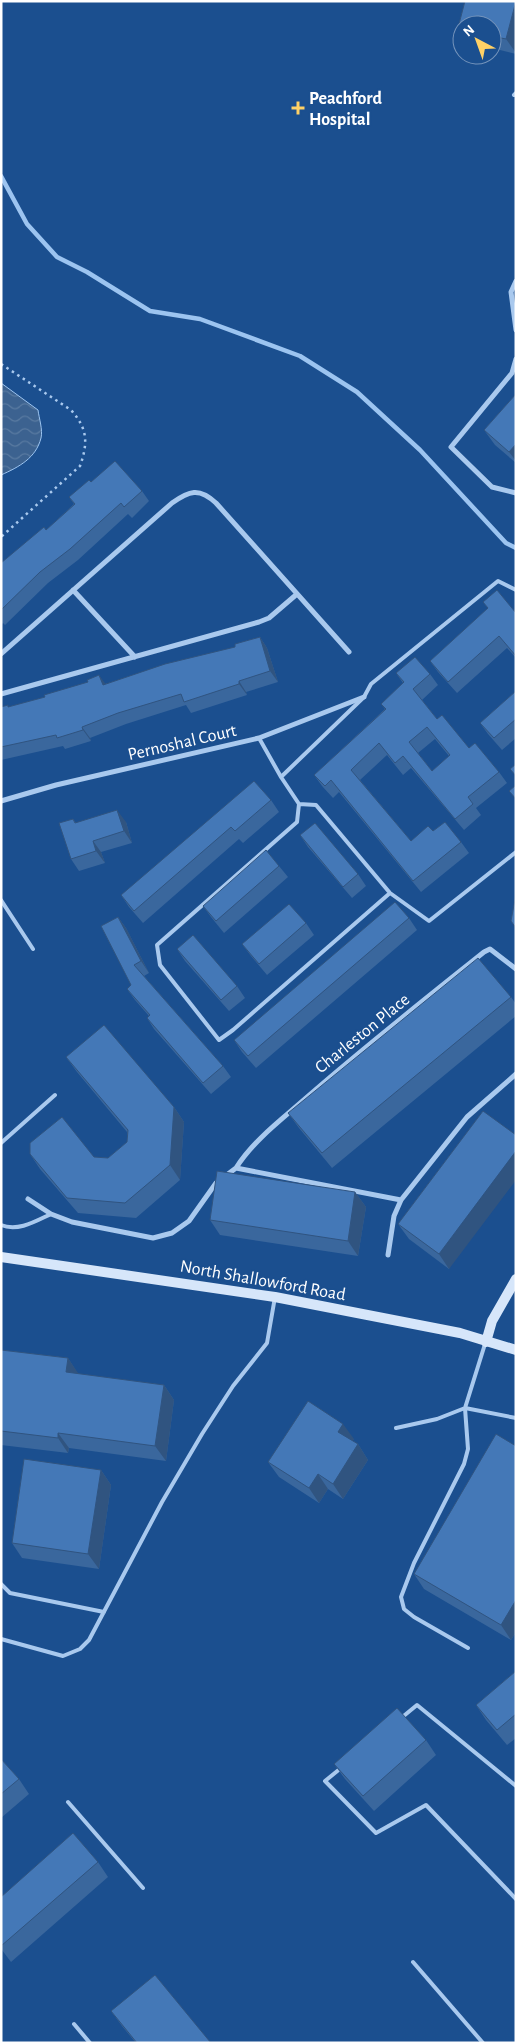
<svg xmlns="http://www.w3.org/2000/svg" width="517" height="2044" viewBox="0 0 517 2044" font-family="'Alegreya Sans',sans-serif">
<defs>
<pattern id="water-waves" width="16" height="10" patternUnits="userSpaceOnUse" patternTransform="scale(1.25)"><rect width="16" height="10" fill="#3c6290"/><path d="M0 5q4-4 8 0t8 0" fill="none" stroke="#597aa1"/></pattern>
</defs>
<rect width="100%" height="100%" fill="#1b4f8f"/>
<path fill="url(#water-waves)" stroke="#9cc4f0" d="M1 383 38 410C39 418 43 430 41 438 36 458 19 467 1 475Z"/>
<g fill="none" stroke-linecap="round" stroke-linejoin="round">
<path stroke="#9cc4f0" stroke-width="4.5" d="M1 176 27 224 57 257 87 272 150 311 200 319 300 356 357 392 420 450 506 543 516 548"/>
<path stroke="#a9c9ee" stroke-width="2.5" stroke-dasharray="2.5 4" stroke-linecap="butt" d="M1 364 71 410C88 429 88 443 80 466L1 537"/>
<path stroke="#a9c9ee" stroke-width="4" d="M514 95 516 93
M259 738 281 777 299 804 297 822 157 945 160 965 219 1040 233 1030 390 893
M281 777 364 697 371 684 498 581 516 590
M299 804 316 805 390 893 429 921 516 852
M1 900 33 949
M1 1143 55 1095
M1 1225C18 1232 36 1221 51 1214
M396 1428 437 1419 465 1408 485 1344
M1 1584 10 1593 104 1612
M1 1639 63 1656 80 1649 89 1640 162 1502 202 1434 233 1386 267 1343 275 1297
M468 1648 414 1617 404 1609 401 1597 414 1563 464 1464 468 1449 465 1408 516 1418
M400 1719 417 1705 516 1786
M341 1768 325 1781 376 1833 426 1805 516 1899
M68 1802 143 1888
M413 1962 483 2043
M74 2024 90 2043"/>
<path stroke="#a9c9ee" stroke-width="5" d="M516 281 511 292 516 330
M516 359 512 373 451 447 492 487 516 493
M73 590 135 657
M1 654 172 503C189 491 199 487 216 503L349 652
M1 694 259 622 269 618 297 594
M1 801 56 785 259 738 364 697
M236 1168C253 1141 281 1120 305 1099 363 1048 424 1000 484 952L490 949 516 969
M28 1199 51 1214 72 1222 153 1238 172 1233 189 1221 216 1183 236 1168 401 1200
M388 1255 394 1216 401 1200 467 1117 516 1074"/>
<path stroke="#d6e6fa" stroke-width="10" d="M1 1257 275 1297 460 1333 516 1350
M486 1342 492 1321 516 1279"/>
</g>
<path fill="#3a679d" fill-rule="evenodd" d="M465 1H516V54L492 48V25H462V33L458 28Z
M516 394V463L495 445 484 430Z
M91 482 142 491 149 501 132 518 128 514 78 560 48 583 5 625 3 623 1 625V563L46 530 74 504 69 497Z
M483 602 516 613V658L507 648 457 693 438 672 430 661 488 608Z
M260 637 267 648 278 682 246 692 247 695 191 713 186 705 126 724 90 738 91 741 65 749 63 746 1 760V707H9L45 697 88 682 105 684 235 647Z
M396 673 430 674 438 685 422 700 437 719 469 748 499 772 507 783 476 808 481 815 464 830 411 768 403 775 387 755 360 780 411 841 433 831 461 842 469 853 421 892 339 792 333 798 322 786 314 775 385 709 381 704 403 683ZM435 739 449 756 432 771 418 753Z
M516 691V738L502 750 488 734 480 723Z
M271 800 279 812 243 843 239 839 143 923 129 907 121 895Z
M73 819 76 823 126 822 132 843 101 852 105 863 79 871 71 859Z
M300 835 358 874 366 886 352 898 308 847Z
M279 866 288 877 224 933 211 917 203 906Z
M118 917 126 928 149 973 144 976 223 1066 231 1077 211 1094 154 1029 147 1018 149 1016 135 1000 127 989 131 985Z
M409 918 417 930 256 1068 242 1052 234 1040Z
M306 923 314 935 267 975 251 956 242 944Z
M177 949 237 986 245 998 229 1011 185 961Z
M511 997 516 1004V1016L332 1168 299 1128 288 1113Z
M66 1057 174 1107 184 1122 180 1180 136 1218 78 1213 40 1169 30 1154 108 1158 127 1142V1132L77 1072Z
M483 1111 449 1269 409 1239 398 1224Z
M355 1192 366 1207 358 1256 220 1235 210 1220Z
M1 1350 68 1358 78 1374 164 1385 174 1400 166 1461 69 1448 68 1453 1 1445Z
M354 1439 352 1441 358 1444 368 1460 343 1499 328 1489 319 1503 279 1477 268 1462Z
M516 1446V1632L511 1640 424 1589 414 1574Z
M101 1470 111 1485 99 1569 22 1558 12 1543Z
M516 1671V1738L507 1745 486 1720 476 1705Z
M426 1740 436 1755 374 1811 345 1779 334 1764Z
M1 1759 19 1779 29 1794 1 1818Z
M98 1862 108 1877 11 1962 2 1950 1 1951V1897Z
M111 2011 211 2043H136L122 2026Z"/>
<path fill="#305480" d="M516 2V53L506 39Z
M516 444V461L509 452Z
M260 637 267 648 278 682 270 671Z
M99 675 107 686 103 685Z
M239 681 246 692 247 695 239 684Z
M82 727 90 738 91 741 83 730Z
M117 810 126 822 132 843 124 831Z
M93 841 101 852 105 863 96 851Z
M118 917 126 928 149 973 141 961Z
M174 1107 184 1122 180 1180 170 1165Z
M516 1151V1180L449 1269 439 1254Z
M355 1192 366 1207 358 1256 348 1241Z
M68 1358 78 1373 76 1387 66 1372Z
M164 1385 174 1400 166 1461 155 1446Z
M343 1424 354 1439 348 1447 338 1432Z
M58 1433 69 1448 68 1453 58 1438Z
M358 1444 368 1460 343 1499 333 1484Z
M101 1470 111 1485 99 1569 88 1554Z
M318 1474 328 1489 319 1503 309 1488Z
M516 1600V1632L511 1640 501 1625Z"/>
<path fill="#4478b7" stroke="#305480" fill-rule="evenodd" d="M465 1H516L506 39 492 36V25H462V28H458Z
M516 394V444L509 452 484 430Z
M115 461 142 491 124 507 121 503 70 549 40 572 1 610V563L44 527 46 530 75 504 69 497 89 480 91 482Z
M497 590 516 613V656L499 636 448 682 430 661 488 608 483 602Z
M260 637 270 671 239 681V684L184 702 181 694 118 713 82 727 83 730 57 738 56 735 1 747V707L8 705V707L45 697 44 695 88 682 87 680 99 675 103 685 165 664 235 647V644Z
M415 657 430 674 413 689 437 719 442 715 469 748 475 743 499 772 468 797 473 804 455 819 403 756 395 763 379 743 351 770 411 841 428 826 433 831 445 822 461 842 413 881 331 780 325 786 314 775 386 709 381 704 404 682 396 673ZM427 727 450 755 432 771 409 742Z
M516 691V719L494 738 480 723Z
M516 764V776L510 769Z
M254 781 271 800 235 831 231 827 134 911 121 895Z
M516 785V799L509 791Z
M117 810 124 831 93 841 96 851 71 859 59 823 73 819 75 823Z
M315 823 358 874 343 887 300 835Z
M266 850 279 866 216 921 203 906Z
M516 894V928L511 921Z
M395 902 409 918 248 1056 234 1040Z
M289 904 306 923 259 964 242 944Z
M118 917 141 961 134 965 223 1066 203 1083 147 1018 150 1015 127 989 131 985 101 926Z
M193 935 237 986 221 1000 177 949Z
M478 958 511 997 322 1153 288 1113Z
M104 1025 174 1107 170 1165 125 1203 67 1198 30 1154V1143L62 1117 94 1157 108 1158 127 1142 128 1130 66 1057Z
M483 1111 516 1135V1151L439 1254 398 1224Z
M217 1171 355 1192 348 1241 210 1220Z
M1 1350 68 1358 66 1372 164 1385 155 1446 58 1433V1438L1 1431Z
M308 1401 343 1424 338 1432 358 1444 333 1484 318 1474 309 1488 268 1462Z
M496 1434 516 1446V1600L501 1625 414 1574Z
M24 1459 101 1470 88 1554 12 1543Z
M516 1671V1714L497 1730 476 1705Z
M397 1708 426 1740 363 1796 334 1764Z
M1 1759 19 1779 1 1794Z
M73 1833 98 1862 1 1946V1897Z
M155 1975 211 2043H137L111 2011Z"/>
<path fill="#ffd166" stroke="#1b4f8f" stroke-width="2" d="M295.5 100.5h5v5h5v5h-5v5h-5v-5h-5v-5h5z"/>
<g text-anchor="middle" stroke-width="4" stroke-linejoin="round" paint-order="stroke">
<g font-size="18" font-weight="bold" fill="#fff" stroke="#1b4f8f" text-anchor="start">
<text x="309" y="104">Peachford<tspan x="309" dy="21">Hospital</tspan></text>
</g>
<g font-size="18" fill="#fff" stroke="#1b4f8f">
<text transform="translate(182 742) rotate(-13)" y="6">Pernoshal Court</text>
<text transform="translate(362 1033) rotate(-39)" y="6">Charleston Place</text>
<text transform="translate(263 1280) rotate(10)" y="6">North Shallowford Road</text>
</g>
</g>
<rect width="517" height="2044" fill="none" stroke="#ffffff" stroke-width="5"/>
<g transform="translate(477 40) rotate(319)"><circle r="24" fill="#1b4f8f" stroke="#7695bc"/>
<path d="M0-4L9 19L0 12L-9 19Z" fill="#ffd166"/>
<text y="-8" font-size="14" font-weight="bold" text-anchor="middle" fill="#ffffff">N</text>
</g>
</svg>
